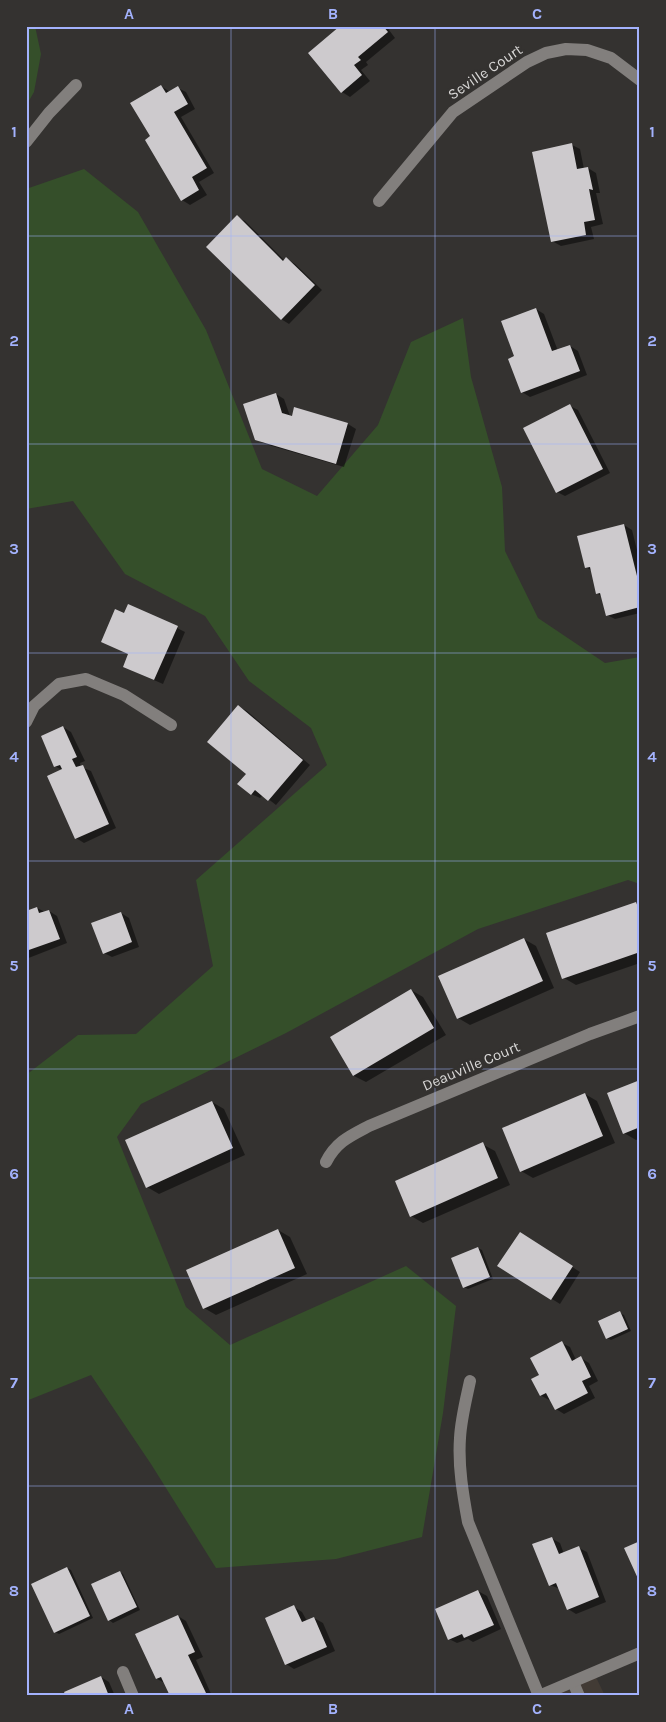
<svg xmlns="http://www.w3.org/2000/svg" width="666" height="1722" viewBox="0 0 666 1722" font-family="Karla,sans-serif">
<rect width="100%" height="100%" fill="#343230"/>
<path fill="#423b35" d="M594 1673 605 1696H539Z"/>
<path fill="#354f2a" d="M26 26H35L41 54 34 92 26 106Z
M84 169 138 212 206 330 262 469 317 496 378 425 411 342 463 318 471 377 502 487 505 551 538 618 605 663 640 657V884L628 880 478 929 286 1033 141 1104 117 1137 186 1307 230 1345 406 1266 456 1306 443 1413 422 1537 336 1559 216 1568 151 1464 91 1375 26 1401V1075L78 1035 136 1034 213 966 196 880 327 765 311 728 249 681 205 616 125 574 73 501 26 509V189Z"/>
<path fill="#0007" d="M342 26H386L395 38 366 62 368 65 361 70 370 81 350 97 342 92Z
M161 86 170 92 178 88 186 92 195 109 181 117 214 173 199 182 207 195 190 205 182 200 151 137Z
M572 145 580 149 584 169 588 168 596 173 600 193H596L603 224 591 227 594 239 561 246 552 241Z
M237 217 245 221 285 261 287 259 295 264 322 290 289 324 281 319Z
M536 309 544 314 558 351 570 346 578 351 587 375 530 397 522 392 516 357Z
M276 394 284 399 290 416 292 417 295 408 348 424 356 429 344 467 265 444 256 439Z
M570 406 578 410 610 473 565 496 557 492Z
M624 525 632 530 640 562V613L615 619 607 615 601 596 598 594 592 571 586 567Z
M125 615 177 628 185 632 163 684 133 671Z
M238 706 247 711 310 765 276 805 263 795 260 798 251 794Z
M63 727 71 732 85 761 80 763 81 767 91 771 116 828 84 843 76 838 62 770 55 766Z
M636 903 640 905V963L576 985 564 978Z
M37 908 45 912 49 911 57 916 67 943 26 959V912Z
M121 913 129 918 139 947 112 957 104 953Z
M524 939 536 946 554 988 470 1025 458 1018Z
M411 990 423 997 446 1035 366 1082 354 1076 332 1037Z
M640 1081V1138L636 1140 624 1133Z
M585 1094 597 1101 615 1143 533 1178 521 1171Z
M212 1102 224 1109 245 1155 159 1194 147 1187Z
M482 1144 495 1151 510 1185 423 1223 411 1216Z
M278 1230 290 1237 307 1274 216 1315 204 1308Z
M528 1238 580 1272 560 1304 499 1266Z
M478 1248 482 1250 493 1279 468 1289 464 1287Z
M620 1313 624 1315 631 1331 611 1340 607 1338Z
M562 1343 570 1347 576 1360 581 1358 589 1363 598 1381 589 1386 595 1398 564 1414 556 1409 551 1399 549 1400 540 1395Z
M551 1538 560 1543 564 1554 579 1548 587 1552 606 1602 576 1614 568 1609 560 1589 550 1585Z
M67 1568 71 1570 93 1618 59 1634 55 1632Z
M120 1572 123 1574 140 1610 113 1623 109 1620Z
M478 1591 487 1596 501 1629 473 1642 468 1639 457 1643 449 1639Z
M294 1607 302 1612 307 1621 314 1618 323 1623 335 1651 294 1669 286 1664Z
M178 1616 186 1621 203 1657 196 1660 212 1696H171L165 1683 157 1679Z
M101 1677 109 1682 115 1696H67Z"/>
<path fill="#cdcacd" d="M340 26H383L388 32 358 57 361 60 354 65 362 75 341 93 308 53Z
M161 85 166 93 178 86 188 104 174 112 207 168 192 177 199 190 181 201 145 140 150 136 130 103Z
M572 143 577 169 588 167 593 190 589 189 595 220 584 222 586 235 551 242 532 152Z
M237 215 283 261 286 257 315 285 281 320 206 247Z
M536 308 552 351 570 345 580 371 521 393 508 359 514 356 501 321Z
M276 393 282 413 292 416 294 407 348 423 336 464 255 440 243 404Z
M570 404 603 469 556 493 523 428Z
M624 524 640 588V607L606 616 600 593 596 594 590 567 585 568 577 536Z
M128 604 178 626 154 680 123 667 128 654 101 642 115 609 124 613Z
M238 705 303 760 268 801 255 790 251 795 237 784 246 774 207 742Z
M63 726 77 757 72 759 76 767 83 765 109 824 75 839 47 776 62 769 60 765 54 767 41 736Z
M636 902 640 912V952L562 979 546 933Z
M37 907 39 913 49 910 60 939 26 951V911Z
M121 912 132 942 103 954 91 923Z
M524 938 543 981 457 1019 438 976Z
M411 989 434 1028 353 1076 330 1037Z
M640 1080V1127L623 1134 607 1093Z
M585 1093 603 1136 520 1172 502 1128Z
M212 1101 233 1148 146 1188 125 1140Z
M483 1142 498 1178 410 1217 395 1181Z
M278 1229 295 1268 203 1309 186 1270Z
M520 1232 573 1266 551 1300 497 1266Z
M478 1247 490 1277 463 1288 451 1258Z
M620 1311 628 1329 606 1339 598 1321Z
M562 1341 572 1361 581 1356 591 1377 582 1381 588 1393 555 1410 546 1393 540 1396 531 1379 539 1375 530 1358Z
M552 1537 559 1554 579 1546 599 1597 567 1610 556 1583 549 1586 532 1544Z
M640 1541V1583L624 1548Z
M67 1567 90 1616 54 1633 31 1584Z
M120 1571 137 1607 108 1621 91 1584Z
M478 1590 494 1625 464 1638 462 1634 448 1640 435 1609Z
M294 1605 302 1622 314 1617 327 1647 285 1665 265 1618Z
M178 1615 195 1652 188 1655 206 1693 199 1696H170L161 1677 156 1679 135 1634Z
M101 1676 109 1696H66L64 1692Z"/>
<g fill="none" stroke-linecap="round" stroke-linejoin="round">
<path stroke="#827f7d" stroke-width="12" d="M26 142 49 113 76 85
M26 722 34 706 59 684 86 679 124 695 171 725
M470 1381C466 1400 461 1419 460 1438 458 1466 463 1495 468 1522L539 1696
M123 1672 133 1696
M573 1682 579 1696"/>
<path stroke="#827f7d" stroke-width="12" d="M379 201 453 112 527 62 546 53 566 49 587 50 611 58 640 80
M326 1162C336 1142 350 1136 369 1126L590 1034 640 1016
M539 1696 640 1653"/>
</g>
<path fill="none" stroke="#a3b2fd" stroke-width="1" stroke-opacity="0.55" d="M231 26V1696M435 26V1696M26 236H640M26 444H640M26 653H640M26 861H640M26 1069H640M26 1278H640M26 1486H640"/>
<g text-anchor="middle" stroke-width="5" stroke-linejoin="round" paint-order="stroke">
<g font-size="15" fill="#d8d7d6" stroke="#343230">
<text transform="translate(485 72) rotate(-34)" y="5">Seville Court</text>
<text transform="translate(471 1066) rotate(-23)" y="5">Deauville Court</text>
</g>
</g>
<rect width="666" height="1722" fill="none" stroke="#343230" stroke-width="55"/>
<rect x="28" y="28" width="610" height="1666" fill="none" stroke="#a3b2fd" stroke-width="2"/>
<g font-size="16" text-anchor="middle" font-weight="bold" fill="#a3b2fd">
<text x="129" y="19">A</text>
<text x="333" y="19">B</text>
<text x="537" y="19">C</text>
<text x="14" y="137">1</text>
<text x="652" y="137">1</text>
<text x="14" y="346">2</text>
<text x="652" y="346">2</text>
<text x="14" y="554">3</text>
<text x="652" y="554">3</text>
<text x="14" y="762">4</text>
<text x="652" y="762">4</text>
<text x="14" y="971">5</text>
<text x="652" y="971">5</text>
<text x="14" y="1179">6</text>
<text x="652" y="1179">6</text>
<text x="14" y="1388">7</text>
<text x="652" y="1388">7</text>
<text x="14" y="1596">8</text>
<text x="652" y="1596">8</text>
<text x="129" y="1714">A</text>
<text x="333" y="1714">B</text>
<text x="537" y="1714">C</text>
</g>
</svg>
